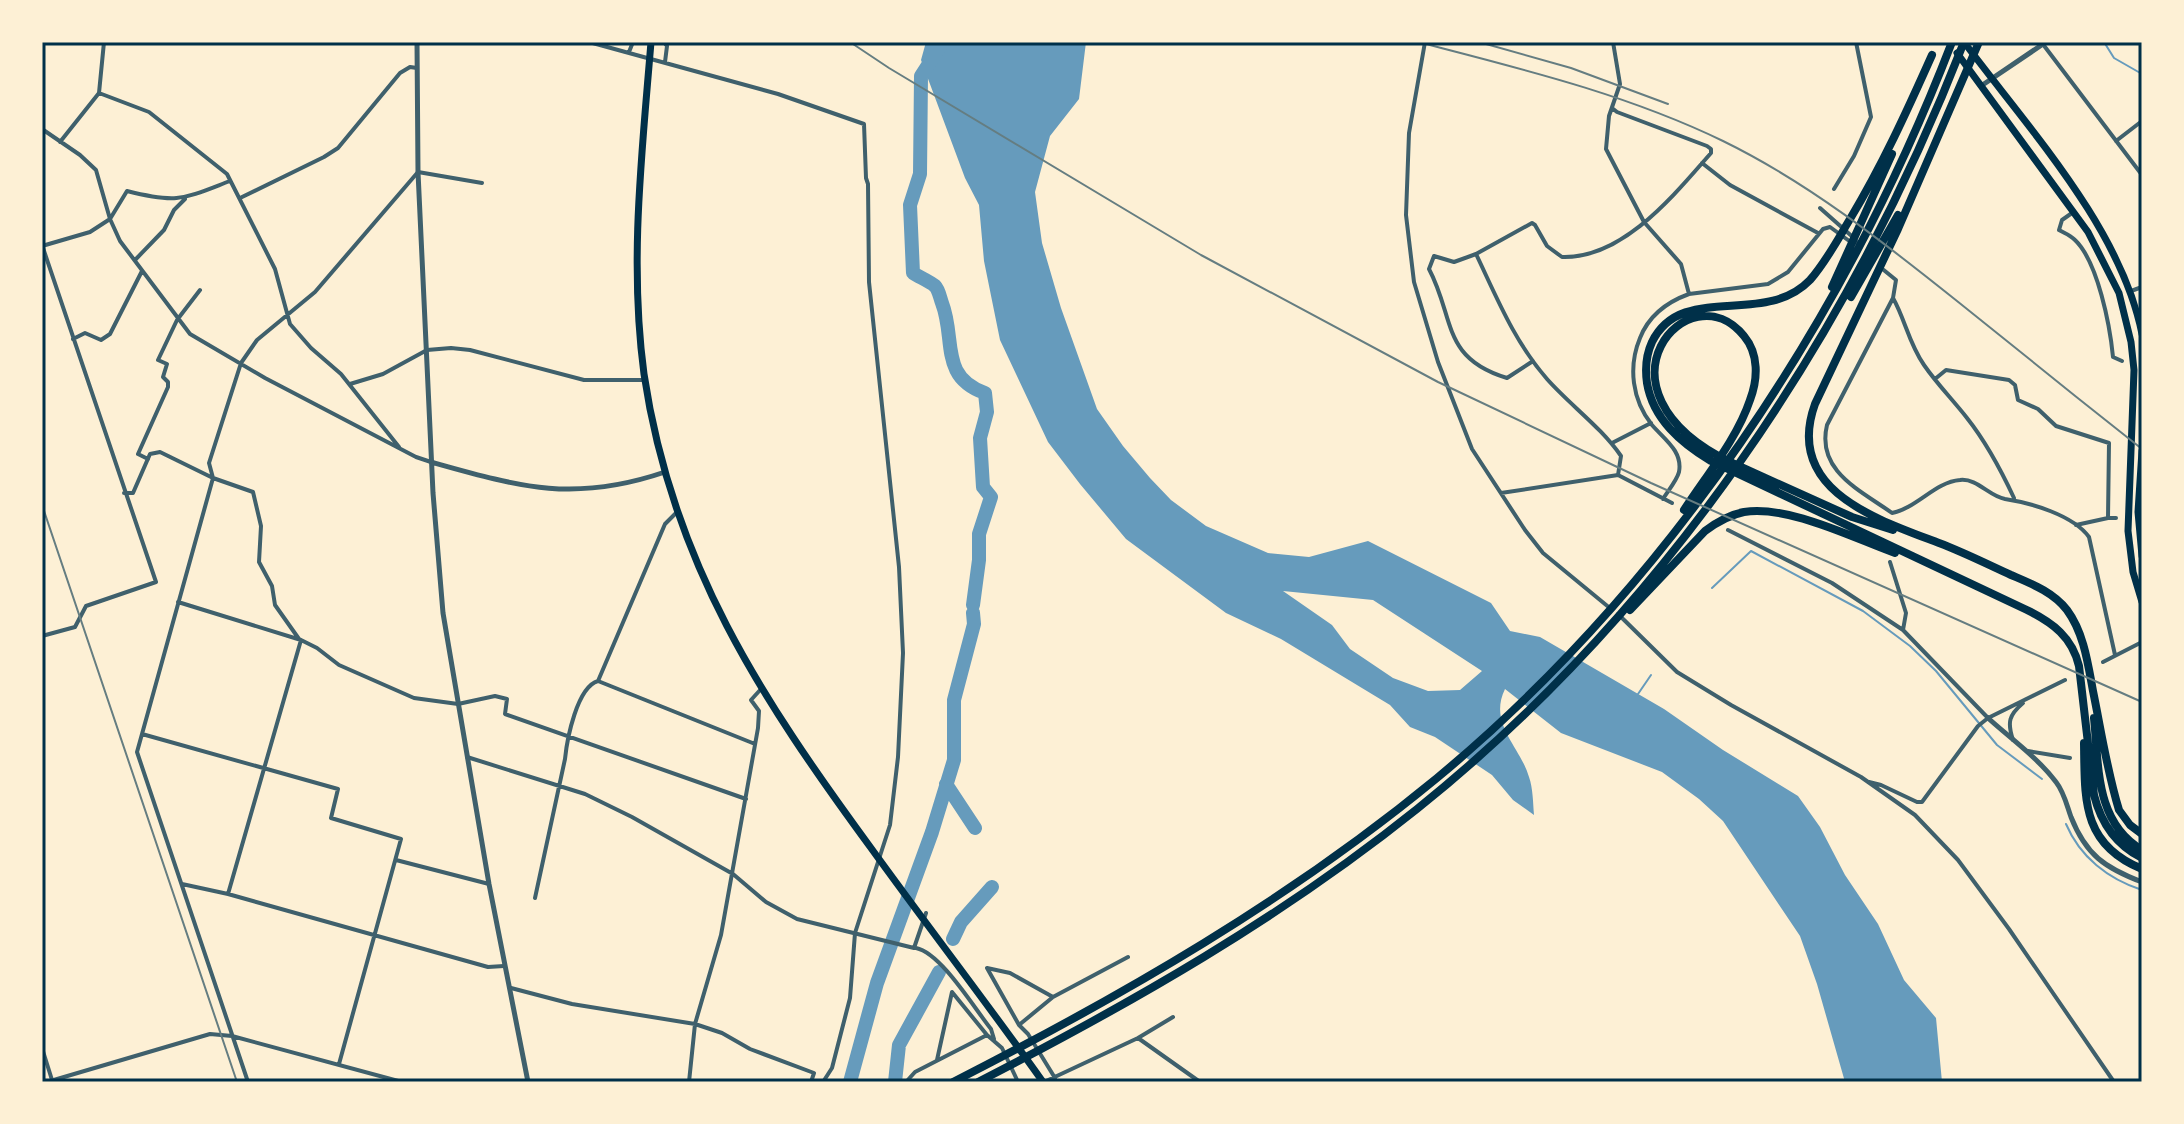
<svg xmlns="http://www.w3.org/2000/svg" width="2184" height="1124" viewBox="0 0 2184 1124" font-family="Figtree,sans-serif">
<rect width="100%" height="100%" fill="#fdf0d5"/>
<path fill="#669bbc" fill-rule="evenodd" d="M926 42H1086L1079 99 1050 136 1035 192 1042 243 1061 308 1097 409 1123 446 1150 478 1171 500 1206 526 1268 553 1309 557 1368 541 1491 603 1510 631 1540 637 1664 709 1723 750 1798 796 1820 827 1845 875 1878 924 1904 980 1936 1018 1942 1082H1845L1817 984 1800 936 1723 821 1699 799 1662 772 1561 733 1505 689C1488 724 1520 746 1529 777 1533 788 1533 803 1534 815L1513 800 1492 775 1435 737 1410 727 1390 705 1281 639 1226 613 1126 539 1080 484 1048 442 1000 340 984 261 979 205 965 178 921 60ZM1283 591 1373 600 1482 671 1460 690 1428 691 1393 678 1350 649 1332 625Z"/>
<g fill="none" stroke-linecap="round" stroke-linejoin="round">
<path stroke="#669bbc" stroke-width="2" d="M2104 42 2114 58 2142 74
M1712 588 1751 551 1863 611 1910 646 1936 671 1997 745 2042 779
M1638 694 1651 675
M2066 824C2080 857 2108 879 2142 890"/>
<path stroke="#669bbc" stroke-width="14" d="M943 42 921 76 920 174 910 205 913 273C919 277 929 281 935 286 939 290 940 298 942 303 956 339 939 377 985 393L987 412 980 438 983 487 991 497 979 534V560L973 605
M946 784 975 828
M953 939 961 922 992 887
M850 1082 877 983 932 832 954 760V700L974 624 973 613
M895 1082 899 1045 939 972"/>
<path stroke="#3f606c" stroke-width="4" d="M589 42 778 94 864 124 866 178 868 184 869 282 899 567 903 653 898 757 890 825 855 933 850 998 832 1068 823 1082
M664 42 667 46 665 62
M1425 42 1409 133 1406 215 1414 282 1438 362 1472 449 1525 530 1543 553 1611 609
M1613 42 1620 84 1609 116 1606 149 1644 222 1681 264 1689 294
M1822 42H1828
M2042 43 2142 175
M629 52 633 42
M99 93 149 112 227 174 275 269 290 324 311 348 341 374 399 447
M1612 108 1617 112 1707 146 1711 149V153C1674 195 1623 259 1562 257L1547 246 1535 225 1532 223 1476 254C1497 298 1514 341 1547 379 1570 405 1601 427 1621 456L1618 475
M42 129 80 155 96 170 110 219 120 241 190 334 265 378 416 457 431 462
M2116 141 2142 121
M60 142 99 93 104 42
M1702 163 1730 185 1818 233
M1834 189 1854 156 1871 117 1856 42
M240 198 324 157 338 148 400 73 410 67 417 68
M1820 208 1855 239 1858 246
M2072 213 2062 220 2059 230C2064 233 2070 235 2075 240 2098 262 2110 326 2113 357L2122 361
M42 245 156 582 86 606 75 627 42 636
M42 246 90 232 110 219 127 191C178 204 183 199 230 181
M1476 254 1454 262 1434 256 1429 269C1455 318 1441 358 1507 378L1533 361
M135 260 164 230 174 210 185 199
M1880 267 1896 280 1893 298 1827 425C1816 471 1860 490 1892 513 1917 508 1935 482 1960 480 1977 478 1989 496 2005 499 2031 503 2073 515 2089 537L2115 655
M2131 291 2142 287
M1893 298C1905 319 1909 344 1924 365 1937 384 1953 400 1967 418 1986 442 2001 470 2014 498
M73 339 85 333 101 340 110 334 142 271
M1935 379 1946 370 2009 380 2015 385 2018 400 2038 409 2056 426 2109 443 2108 518 2076 525
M350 384 383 374 427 350 451 348 470 350 584 380H643
M1612 443 1651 423
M148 459 138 454 168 387V382L163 377 167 364 158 360 177 320 200 290
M124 493H133L150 454 160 452 213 478 253 492 261 526 259 562 272 586 275 605 299 639
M1501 493 1618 475 1672 503
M1663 499C1668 491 1677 480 1679 472 1683 451 1664 439 1652 425 1632 400 1628 367 1640 338 1649 315 1667 302 1689 294L1768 284 1788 272 1823 229 1830 227 1852 243
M2108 518H2116
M1728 530 1832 583 1903 630 1988 718
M1890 562 1906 613 1903 630
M178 602 301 640 317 648 339 665 414 698 458 704 495 696 507 699 505 714 746 799
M1618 614 1677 672 1731 705 1861 777 1915 815 1958 860 2009 929 2114 1082
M2103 662 2142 642
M598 681 755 744
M142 734 137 752 248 1082
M2013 740C2007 722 2009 715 2023 703
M2028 751 2070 758
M467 757 585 794 632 817 733 874 766 902 797 919 914 948 926 913
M1869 782 1881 785 1917 802H1922L1978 726 1988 718 2065 680
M396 860 489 884
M182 884 228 894 488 967 504 966
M228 894 301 640
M535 898 565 759C567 739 577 687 598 681L665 524 677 512
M916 948C941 953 974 1008 991 1029L994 1039
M511 988 572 1004 695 1024 722 1033 750 1049 814 1073 811 1082
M1019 1025 987 968 1010 973 1053 997
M1138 1038 1200 1082
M42 1048 52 1080
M937 1060 952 992 987 1035
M339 1064 401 839 331 818 338 789 142 734 213 478 209 463 241 363 257 340 315 292 418 172 482 183
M1055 1078 1028 1034 1019 1025 1053 997 1128 957
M47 1082 210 1034 232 1036 402 1082
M689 1082 695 1024 721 935 758 728 759 711 751 700 761 689
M906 1082 915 1072 987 1035 1002 1048 1018 1082
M1044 1082 1138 1038 1173 1017"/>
<path stroke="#3f606c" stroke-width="5" d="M417 42 418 172 433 493 443 613 489 884 528 1082
M1981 86 2046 42
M431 462C520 487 574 503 665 472
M1988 718C2010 738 2038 758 2056 782 2064 792 2067 806 2071 817 2086 855 2105 868 2142 882"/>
<path stroke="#003049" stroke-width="7" d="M651 42C642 153 629 263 644 374 672 563 761 698 871 848 928 927 987 1003 1043 1082"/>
<path stroke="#003049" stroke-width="7" d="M1964 42C2028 128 2121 228 2142 334
M1957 53 2088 232 2119 293 2131 342 2134 370 2128 531 2133 572 2142 602
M2142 451 2138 512 2142 556"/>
<path stroke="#003049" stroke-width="8" d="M1979 42 1898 229 1815 404C1784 490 1876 519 1939 543 1963 552 1987 564 2011 575 2032 584 2053 592 2067 610 2084 633 2088 664 2093 691 2101 730 2107 771 2119 810L2130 825 2142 834
M1932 55C1907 111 1882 166 1850 219 1838 239 1826 262 1810 280 1764 328 1682 281 1652 342 1646 355 1645 369 1647 383 1653 419 1681 443 1711 461L2027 610C2053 623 2072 637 2079 666L2094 795C2101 823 2116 845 2142 858
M1832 287 1892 154
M1851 297 1898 215
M1684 510C1706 476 1737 439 1750 400 1758 379 1759 354 1744 336 1690 268 1581 389 1730 462L1852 517 1893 530
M1630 610 1705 531C1717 522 1729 515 1744 512 1789 505 1853 538 1895 553
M2094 718C2099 767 2095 822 2142 850
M2084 743C2085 799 2081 844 2142 869
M953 1082C1124 995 1289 900 1437 778 1667 587 1845 320 1952 42
M978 1082C1132 1003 1281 918 1417 809 1665 610 1849 337 1964 42"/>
<path stroke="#657d81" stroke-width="2" d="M850 42 889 68 1201 255 1438 382 1651 483 2142 702
M1418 42C1522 69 1626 94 1723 141 1809 183 1883 242 1957 301 2019 351 2080 400 2142 449
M1479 42 1571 68 1668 104
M42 505 237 1082"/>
</g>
<rect width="2184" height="1124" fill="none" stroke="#fdf0d5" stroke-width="88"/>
<rect x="44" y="44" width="2096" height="1036" fill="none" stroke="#003049" stroke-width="3"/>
</svg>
